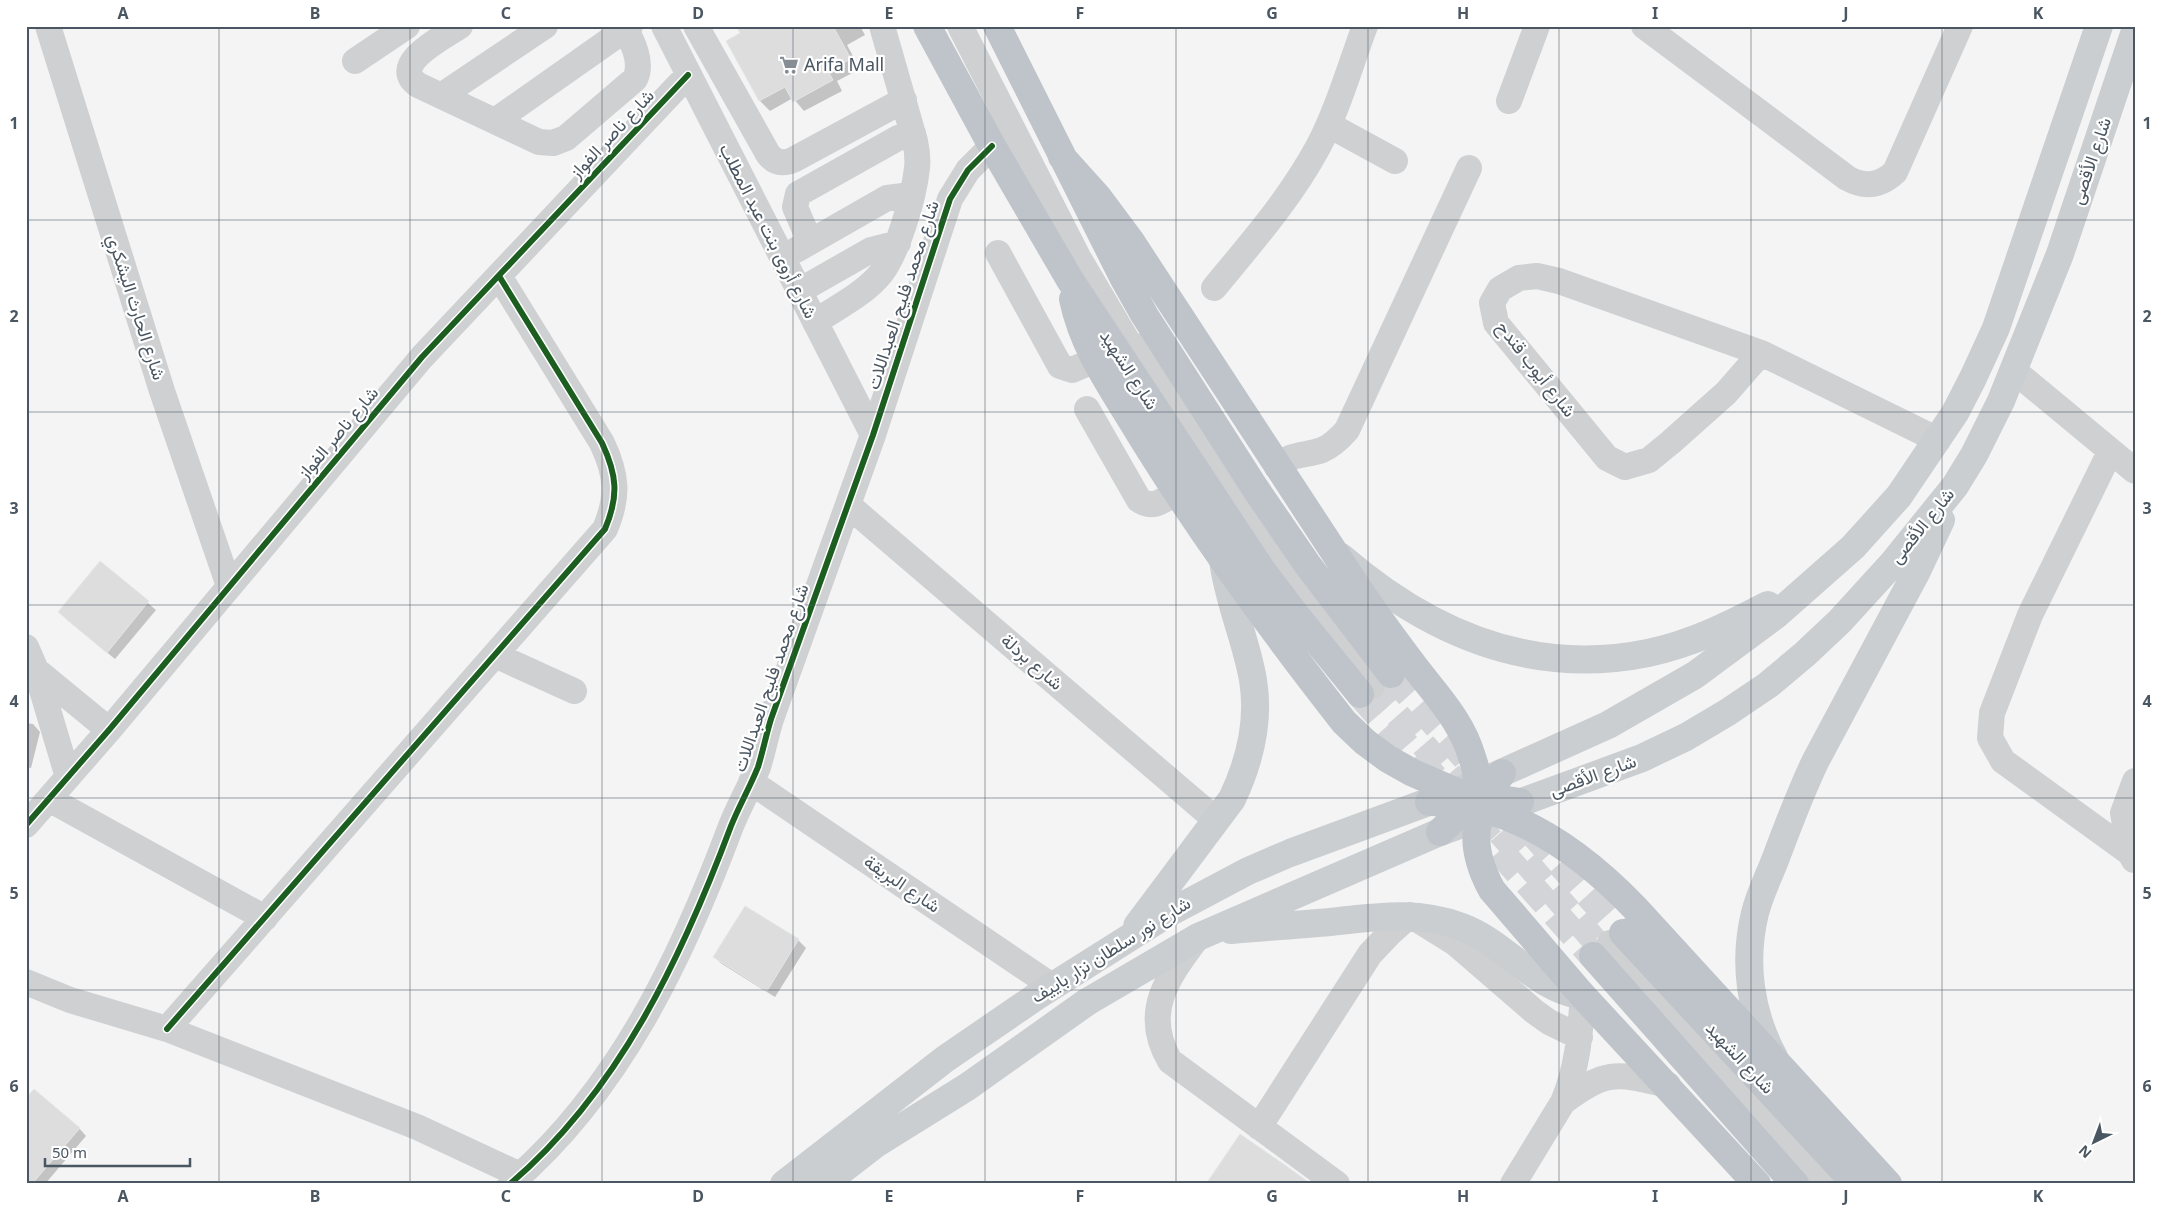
<svg xmlns="http://www.w3.org/2000/svg" width="2161" height="1210" viewBox="0 0 2161 1210" font-family="'Noto Sans',Vazirmatn,sans-serif">
<rect width="100%" height="100%" fill="#f4f4f4"/>
<path fill="#0003" d="M737 26H860L865 35 847 45 860 69 837 81 842 91 804 111 793 98 770 111 760 101 727 41 741 34Z
M101 563 156 610 115 659 67 620Z
M26 723 33 724 40 732 31 768 26 767Z
M746 907 798 940 806 948 775 997 722 964 714 957Z
M79 1128 86 1136 45 1184H32L26 1178Z"/>
<path fill="#ddddde" stroke="#e5e6e7" d="M736 26H833L851 59 828 71 833 80 793 102 785 87 759 101 726 41 740 33Z
M100 561 149 601 107 653 58 612Z
M745 906 799 939 767 991 713 957Z
M34 1089 80 1128 32 1184H26V1098Z
M1240 1134 1285 1165 1311 1184H1206Z"/>
<g fill="none" stroke-linecap="round" stroke-linejoin="round">
<path stroke="#d2d4d7" stroke-width="26" stroke-dasharray="26 13" stroke-linecap="butt" d="M1372 686 1602 949"/>
<path stroke="#d2d4d7" stroke-width="28" stroke-dasharray="28 14" stroke-linecap="butt" d="M1391 674 1475 768
M1360 694 1593 956
M1532 832 1623 933"/>
<path stroke="#ced0d2" stroke-width="26" d="M48 26 162 391 229 586
M460 26C444 37 388 64 418 85L539 142 553 143 566 138 635 79C643 63 633 41 623 26
M664 26 873 435
M696 26 768 154C775 163 783 164 793 160L904 100
M960 26 1078 257 1144 369
M1644 26 1847 178C1865 188 1880 186 1895 172L1960 26
M355 61 407 26
M441 96 545 26
M1509 101 1537 26
M495 121 630 26
M1329 125 1395 161
M810 242 795 207 798 194 898 138 913 133
M796 250 887 198 911 195
M998 253 1060 366 1072 370 1095 360
M1214 288C1251 243 1290 199 1318 147 1338 109 1350 66 1365 26
M799 291 871 250 898 243
M815 322C836 308 860 296 877 278 897 258 914 196 917 168 918 159 917 150 915 141L882 26
M1142 346 1167 388 1259 524
M1761 353 1726 393 1671 442 1649 460 1625 467 1607 458 1496 323 1492 303 1500 289 1519 278 1537 276 1559 281 1761 353 1938 440
M2013 370 2135 471
M1087 409 1139 500C1153 510 1164 500 1176 492
M2110 452 2030 615 1992 713 1990 738 2003 761 2130 853
M1277 467C1290 453 1306 456 1322 450 1332 446 1340 438 1347 430L1469 168
M848 505 1216 820
M1240 514 1372 686
M26 647 36 670 68 777
M495 655 574 691
M36 670 109 730
M751 782 1052 986
M49 799 265 918
M26 825 109 730 422 357 688 75
M2134 860 2130 853 2123 813 2135 781
M1197 938C1168 977 1141 1012 1170 1061L1337 1184
M1610 943 1828 1184
M26 982 70 1000 167 1029 417 1127 520 1175
M167 1029 605 529C619 496 617 475 602 443L499 276
M1563 1102C1608 1069 1616 1073 1668 1085
M1259 1127 1370 954 1390 933 1410 915 1455 943 1535 1012 1549 1022 1580 1037
M510 1184C619 1091 682 957 731 826 739 806 750 787 758 767 763 751 766 735 771 719L873 435 950 199 968 170 992 146
M1513 1184 1563 1102C1578 1067 1580 1033 1583 996"/>
<path stroke="#caced1" stroke-width="28" d="M1341 557C1428 632 1531 677 1648 653 1691 644 1730 625 1768 605
M1137 926 1232 799C1250 761 1260 722 1253 680 1246 639 1228 601 1223 560
M1231 930C1264 927 1297 925 1330 922 1375 917 1419 910 1462 927 1507 944 1535 989 1583 996
M1774 1057C1750 1013 1743 962 1755 913 1760 893 1770 874 1777 855 1789 823 1801 791 1816 760L1916 573 1941 520
M784 1184 945 1059 1037 996 1167 914 1248 871 1290 853 1477 784 1608 725 1695 675 1776 615 1853 547 1899 496 1955 413 1973 378 1996 328 2099 26
M824 1184 877 1143 967 1087 1087 1002 1198 937 1440 832 1642 758 1686 737 1728 712 1768 685 1805 654 1840 621 1892 564 1955 486 1974 455 2001 401 2060 254 2135 31"/>
<path stroke="#bec4c9" stroke-width="28" d="M927 26 992 146 1070 280 1261 569 1295 614 1360 694
M997 26 1123 277 1145 316 1255 488 1307 564 1391 674
M1062 157 1098 197 1130 240 1359 590C1376 615 1393 638 1411 662 1434 693 1461 719 1472 757 1475 766 1478 775 1477 784 1474 804 1454 818 1440 832
M1073 299C1083 348 1112 388 1138 431 1200 532 1271 629 1344 722L1365 742 1388 759 1413 773 1457 792 1520 802
M1502 773C1473 813 1467 845 1492 890L1583 996 1757 1184
M1429 802C1510 801 1581 852 1635 908L1888 1184
M1623 933 1856 1184
M1593 956 1795 1184"/>
<g stroke="#fff" stroke-width="9">
<path id="cycleway" d="M26 825 109 730 422 357 688 75
M167 1029 605 529C619 496 617 475 602 443L499 276
M510 1184C619 1091 682 957 731 826 739 806 750 787 758 767 763 751 766 735 771 719L873 435 950 199 968 170 992 146"/>
</g>
<use href="#cycleway" stroke="#1b5e20" stroke-width="6"/>
</g>
<path fill="none" stroke="#4a5661" stroke-width="1" stroke-opacity="0.55" d="M219 26V1184M410 26V1184M602 26V1184M793 26V1184M985 26V1184M1176 26V1184M1368 26V1184M1559 26V1184M1751 26V1184M1942 26V1184M26 220H2135M26 412H2135M26 605H2135M26 798H2135M26 990H2135"/>
<defs>
<g id="supermarket-bare" transform="scale(1.5)"><path d="M-6-5.5h2.5l.6 2H6L4.5 2H-2.5L-4.4-4H-6ZM-1.5 3.2a1.3 1.3 0 1 0 .1 0ZM3 3.2a1.3 1.3 0 1 0 .1 0Z" fill="#868d94" stroke="#fff" stroke-width="2.5" paint-order="stroke"/></g>
</defs>
<g fill-rule="evenodd">
<use href="#supermarket-bare" x="789" y="65"/>
</g>
<g text-anchor="middle" stroke-width="4.5" stroke-linejoin="round" paint-order="stroke">
<g font-size="18" fill="#4a5661" stroke="#fff" text-anchor="start">
<text x="804" y="71">Arifa Mall</text>
</g>
<g font-size="18" fill="#4a5661" stroke="#fff">
<text transform="translate(612 134) rotate(-47)" y="6">شارع ناصر الفواز</text>
<text transform="translate(2091 161) rotate(-71)" y="6">شارع الأقصى</text>
<text transform="translate(768 231) rotate(63)" y="6">شارع أروى بنت عبد المطلب</text>
<text transform="translate(903 295) rotate(-72)" y="6">شارع محمد فليح العبداللات</text>
<text transform="translate(136 307) rotate(72)" y="6">شارع الحارث اليشكري</text>
<text transform="translate(1536 369) rotate(52)" y="6">شارع أيوب قندح</text>
<text transform="translate(1129 370) rotate(57)" y="6">شارع الشهيد</text>
<text transform="translate(338 433) rotate(-50)" y="6">شارع ناصر الفواز</text>
<text transform="translate(1922 526) rotate(-51)" y="6">شارع الأقصى</text>
<text transform="translate(1032 662) rotate(41)" y="6">شارع بردلة</text>
<text transform="translate(771 678) rotate(-71)" y="6">شارع محمد فليح العبداللات</text>
<text transform="translate(1593 776) rotate(-20)" y="6">شارع الأقصى</text>
<text transform="translate(902 884) rotate(34)" y="6">شارع البريقة</text>
<text transform="translate(1111 950) rotate(-32)" y="6">شارع نور سلطان نزار باييف</text>
<text transform="translate(1740 1058) rotate(47)" y="6">شارع الشهيد</text>
</g>
</g>
<rect width="2161" height="1210" fill="none" stroke="#ffffff" stroke-width="55"/>
<g transform="translate(2094 1142) rotate(222)" stroke="#ffffff" stroke-width="4" paint-order="stroke">
<path d="M0-4L9 19L0 12L-9 19Z" fill="#4a5661"/>
<text y="-8" font-size="14" font-weight="bold" text-anchor="middle" fill="#4a5661">N</text>
</g>
<path d="M45 1158v8h145v-8" fill="none" stroke="#4a5661" stroke-width="2.5"/>
<text x="52" y="1158" font-size="15" fill="#4a5661" stroke="#ffffff" stroke-width="4" paint-order="stroke">50 m</text>
<rect x="28" y="28" width="2106" height="1154" fill="none" stroke="#4a5661" stroke-width="2"/>
<g font-size="16" text-anchor="middle" font-weight="bold" fill="#4a5661">
<text x="123" y="19">A</text>
<text x="315" y="19">B</text>
<text x="506" y="19">C</text>
<text x="698" y="19">D</text>
<text x="889" y="19">E</text>
<text x="1080" y="19">F</text>
<text x="1272" y="19">G</text>
<text x="1463" y="19">H</text>
<text x="1655" y="19">I</text>
<text x="1846" y="19">J</text>
<text x="2038" y="19">K</text>
<text x="14" y="129">1</text>
<text x="2147" y="129">1</text>
<text x="14" y="322">2</text>
<text x="2147" y="322">2</text>
<text x="14" y="514">3</text>
<text x="2147" y="514">3</text>
<text x="14" y="707">4</text>
<text x="2147" y="707">4</text>
<text x="14" y="899">5</text>
<text x="2147" y="899">5</text>
<text x="14" y="1092">6</text>
<text x="2147" y="1092">6</text>
<text x="123" y="1202">A</text>
<text x="315" y="1202">B</text>
<text x="506" y="1202">C</text>
<text x="698" y="1202">D</text>
<text x="889" y="1202">E</text>
<text x="1080" y="1202">F</text>
<text x="1272" y="1202">G</text>
<text x="1463" y="1202">H</text>
<text x="1655" y="1202">I</text>
<text x="1846" y="1202">J</text>
<text x="2038" y="1202">K</text>
</g>
</svg>
